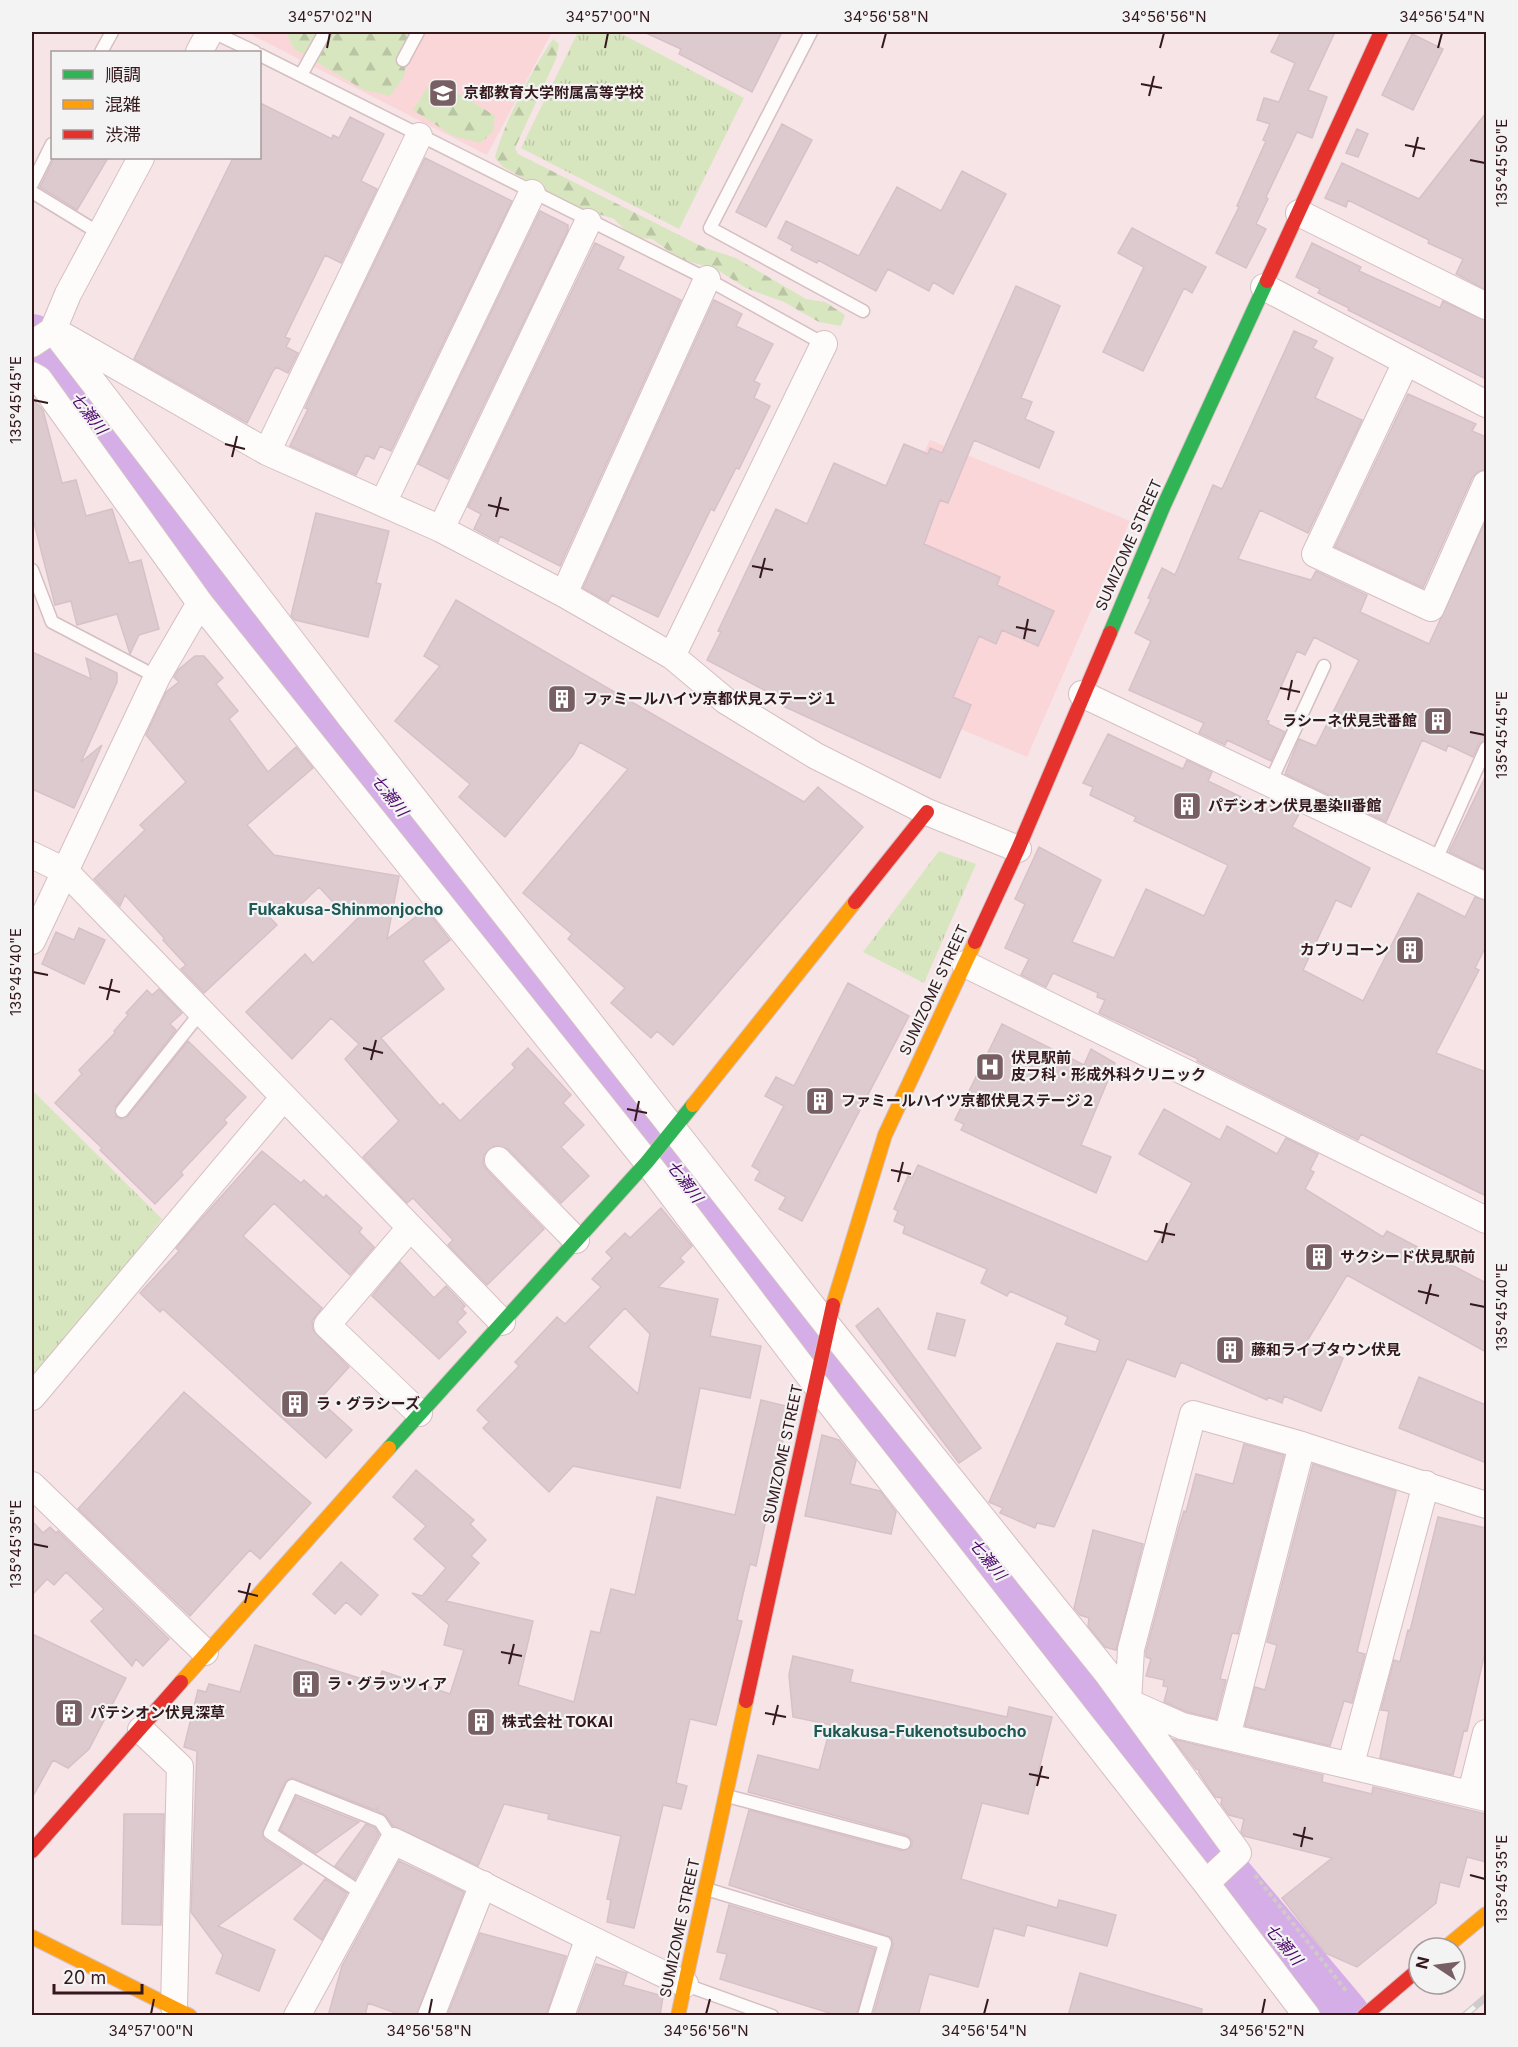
<svg xmlns="http://www.w3.org/2000/svg" width="1518" height="2047" viewBox="0 0 1518 2047" font-family="Inter,'Noto Sans JP',sans-serif">
<defs>
<pattern id="grass-tufts" width="24" height="20" patternUnits="userSpaceOnUse" patternTransform="scale(1.5)"><rect width="24" height="20" fill="#d8e6c0"/><path d="M3 7l-1-3M5 7V3M7 7l1-3M15 17l-1-3M17 17v-4M19 17l1-3" fill="none" stroke="#bac5a4"/></pattern>
<pattern id="forest-firs" width="22" height="20" patternUnits="userSpaceOnUse" patternTransform="scale(1.5)"><rect width="22" height="20" fill="#d8e6c0"/><path d="M5 1l3.5 6h-7zM16 11l3.5 6h-7z" fill="#bac5a4"/></pattern>
</defs>
<rect width="100%" height="100%" fill="#f6e4e6"/>
<path fill="#fbd6d9" d="M246 32H552L487 155Z
M930 440 1130 521 1027 757 840 678 880 545Z"/>
<path fill="url(#grass-tufts)" d="M578 32H618L744 98 679 229 521 148Z
M939 851 976 864 924 983 863 952Z
M32 1090 162 1219 32 1382Z"/>
<path fill="url(#forest-firs)" d="M286 32H410L404 77 390 96 364 90 294 49Z
M553 39 559 44 556 59 515 148 518 154 703 247 736 258 806 299 825 302 845 315 841 326 819 322 784 302 746 288 716 269 680 259 652 239 637 238 627 232 614 219 574 206 503 167 495 158C503 124 533 68 553 39Z
M429 85 462 95 495 116 493 132 480 143 453 136 413 110Z"/>
<g fill="none" stroke-linecap="round" stroke-linejoin="round">
<path stroke="#d5ade7" stroke-width="52" d="M32 340 552 1002 740 1255 854 1395 874 1408 896 1447 1007 1583 1057 1648 1072 1677 1135 1758 1151 1773 1212 1859 1344 2016"/>
</g>
<path fill="#ddcacf" stroke="#d7c1c8" stroke-width="1.5" fill-rule="evenodd" d="M644 32H782L752 92 679 54 681 49Z
M1281 32H1335L1308 90 1327 97 1312 138 1297 132 1266 197 1268 199 1256 224 1266 229 1246 268 1216 253 1239 207 1237 206 1266 141 1263 140 1270 124 1257 120 1264 98 1279 102 1295 63 1271 52Z
M1412 34 1443 49 1413 110 1382 95Z
M260 103 332 139 333 135 339 138 350 117 384 134 361 181 377 189 341 263 325 255 285 337 290 339 286 347 298 353 288 373 276 367 273 371 247 423 134 359 233 158H260Z
M1486 113V290L1456 274 1463 259 1428 243 1429 240 1348 200 1346 207 1325 198 1342 163 1419 199Z
M782 124 812 140 766 227 736 212Z
M1357 129 1368 134 1358 157 1346 153Z
M54 158H108L77 210 40 187Z
M425 158 512 201 391 451 380 446 374 459 366 455 356 475 290 446 308 409 305 408 315 386Z
M962 171 1006 194 953 294 933 282 929 291 888 269 876 291 818 260 817 263 791 250 793 246 778 238 786 221 859 256 897 187 941 211Z
M540 211 568 225V230L448 479 418 464Z
M1132 228 1206 267 1192 293 1184 288 1143 371 1103 352 1144 267 1118 253Z
M595 243 624 257 618 269 681 300 560 566 500 536 498 542 474 529 481 514 468 507Z
M1312 243 1361 267 1359 271 1440 308 1443 301 1486 321V379L1348 310 1349 308 1318 293 1320 289 1296 277Z
M1016 286 1060 306 1021 398 1032 402 1025 419 1054 432 1039 468 974 440 948 503 940 500 924 544 1000 577 997 585 1054 611 1038 646 1002 630 996 644 979 636 953 697 971 705 940 778 781 705 783 700 707 660 721 632 718 631 776 509 807 524 834 463 886 486 904 444 928 454 930 448 942 453Z
M714 300 742 314 736 326 773 344 754 381 760 384 754 398 770 406 739 469 736 468 714 511 711 509 658 617 612 595 608 602 583 588Z
M1294 331 1317 341 1313 348 1333 358 1315 398 1362 420 1308 533 1260 510 1238 559 1311 580 1316 571 1367 595 1360 612 1429 644 1486 520V740L1479 744 1473 757 1448 745 1446 751 1422 740 1386 822 1285 774 1299 739 1316 746 1359 660 1314 637 1305 655 1297 651 1266 720 1269 721 1268 724 1285 732 1271 761 1227 740 1225 745 1199 733 1204 723 1129 690 1151 641 1135 633 1151 599 1148 598 1162 568 1175 575 1213 485 1222 489Z
M1408 394 1476 424 1472 431 1486 437V469L1478 472 1472 478 1423 588 1335 547Z
M32 398 43 410 62 483 76 480 86 516 112 509 129 563 141 560 159 629 139 635 130 654 117 614 77 625 71 601 55 605 32 515Z
M316 513 389 531 376 583 381 584 368 637 295 620 291 616Z
M456 600 804 802 818 787 863 827 673 1045 657 1031 651 1038 611 1003 625 988 568 939 572 934 523 893 628 769 580 742 573 755 505 837 459 797 470 784 395 721 440 666 424 656Z
M32 652 91 679 86 658 117 673V682L81 762 102 745 74 808 32 789Z
M195 656H204L223 678 216 684 238 711 229 719 268 772 296 747 313 768 247 825 274 855 399 876 387 939 426 909 450 940 423 961 444 989 381 1038 440 1106 443 1103 460 1121 515 1068 512 1064 528 1048 571 1095 563 1103 584 1125 561 1147 589 1176 561 1203 508 1149 494 1146 484 1155 483 1163 487 1170 544 1229 487 1285 448 1245 453 1240 413 1198 407 1203 363 1157 399 1121 345 1059 359 1044 331 1018 292 1059 246 1012 305 954 313 963 360 916 344 914 319 887 298 907 253 900 277 925 204 993 181 969 186 965 163 940 164 938 125 895 120 906 94 879 145 830 140 825 186 782 146 735 166 692 179 682 174 677 178 670Z
M1108 734 1183 769 1187 760 1212 772 1208 781 1268 810 1272 801 1299 814 1292 827 1370 868 1351 907 1336 900 1303 970 1363 1001 1418 893 1465 917 1475 897 1486 901V946L1475 968 1479 970 1436 1053 1486 1072V1196L1361 1134 1358 1140 1197 1061 1198 1059 1099 1013 1105 1000 1097 997 1098 993 1053 973 1046 987 1021 975 1029 959 1005 948 1025 904 1015 899 1039 847 1101 880 1072 942 1114 958 1146 889 1204 916 1228 865 1134 821 1136 817 1090 795 1093 787 1083 783Z
M1486 775V870L1449 852Z
M79 928 105 940 84 984 42 964 56 932 74 940Z
M848 983 909 1016 802 1221 779 1209 786 1197 755 1180 760 1171 752 1166 784 1106 765 1096 776 1077 794 1086Z
M159 989 182 1013 170 1024 176 1030 116 1106V1117L121 1119 128 1116 188 1041 246 1097 224 1120 227 1123 181 1172 183 1175 155 1204 100 1150 102 1148 55 1103 82 1074 79 1070 115 1033 114 1031 128 1015 126 1013 147 990 152 995Z
M1002 1024 1084 1065 1091 1049 1115 1063 1081 1145 1111 1157 1096 1193 961 1130 964 1124 955 1120Z
M1164 1109 1220 1140 1227 1126 1277 1154 1286 1138 1318 1154 1310 1170 1314 1172 1305 1189 1383 1237 1387 1231 1486 1283V1352L1347 1275 1307 1341 1343 1358 1321 1411 1284 1396 1282 1403 1268 1397 1267 1400 1181 1362 1175 1377 1127 1359 1054 1527 1037 1523 1035 1528 1000 1513 1003 1508 989 1502 1057 1343 1096 1352 1100 1340 1065 1324 1068 1317 1010 1291 1007 1296 981 1283 987 1269 903 1233 905 1226 894 1221 898 1211 894 1209 908 1176 912 1178 918 1165 1147 1262 1192 1183 1139 1154Z
M262 1151 301 1183 304 1180 324 1198 326 1195 362 1228 359 1232 374 1247 350 1275 274 1203 243 1236 322 1308 312 1321 313 1330 349 1367 319 1400 352 1430 326 1458 163 1309 160 1312 140 1293 179 1251 176 1248 201 1219Z
M661 1208 692 1246 680 1258 684 1262 658 1287 718 1299 710 1336 761 1346 750 1398 700 1388 680 1488 573 1466 549 1492 483 1428 489 1422 477 1410 519 1366 515 1362 557 1317 565 1324 601 1287 592 1279 612 1258 606 1252 625 1233 630 1238ZM625 1308 650 1334 638 1394 588 1347Z
M400 1262 434 1298 446 1286 465 1306 462 1309 466 1313 457 1322 466 1332 439 1359 372 1296Z
M878 1308 981 1448 959 1463 856 1326Z
M937 1313 965 1320 955 1356 928 1349Z
M1419 1377 1486 1405V1463L1399 1428Z
M184 1392 311 1503 260 1559 250 1550 190 1616 78 1509Z
M761 1400 790 1407 756 1566 750 1564 737 1620 742 1621 716 1725 690 1719 676 1783 687 1786 681 1809 663 1805 634 1928 607 1922 611 1900 607 1899 621 1836 548 1819 549 1814 504 1804 478 1866 393 1826 386 1816 377 1811V1808L375 1810 292 1778 285 1782 262 1834 265 1840 302 1864 218 1926 275 1950 259 1991 216 1973 223 1955 191 1912 197 1751 184 1747 198 1690 206 1692 209 1684 240 1692 255 1645 378 1684 382 1671 450 1694 464 1650 444 1645 449 1625 412 1593 422 1596 446 1568 414 1539 426 1526 393 1497 416 1470 474 1520 470 1524 486 1540 471 1556 479 1563 446 1601 533 1621 518 1685 574 1702 591 1631 600 1633 611 1589 635 1595 657 1497 735 1515Z
M822 1435 839 1440 856 1461 850 1484 880 1491 896 1512 891 1534 805 1516Z
M1244 1444 1284 1455 1238 1634 1232 1633 1220 1679 1226 1680 1216 1719 1187 1712 1164 1702 1168 1687 1163 1686 1164 1680 1146 1676 1151 1659 1146 1657V1651L1179 1527 1184 1511 1186 1512 1196 1474 1233 1484Z
M1313 1464 1396 1491 1357 1652 1365 1654 1352 1703 1344 1701 1330 1746 1245 1726 1255 1687 1265 1690 1277 1645 1267 1642Z
M1438 1517 1486 1528V1648L1467 1731 1464 1730 1453 1775 1380 1758 1389 1711 1381 1710 1394 1660 1400 1662 1408 1630 1410 1631Z
M32 1521 43 1533 50 1527 56 1533 58 1531 169 1639 143 1666 136 1659 132 1666 91 1621 104 1609 66 1572 54 1585 47 1579 32 1595Z
M1093 1530 1143 1544 1116 1650 1105 1647 1088 1626 1089 1618 1080 1615 1074 1608Z
M341 1562 378 1595 361 1615 346 1602 335 1614 313 1594Z
M32 1634 126 1678 89 1749 68 1768 53 1760 32 1798Z
M793 1656 853 1670 850 1682 1007 1717 1009 1707 1052 1717 1028 1814 982 1803 961 1879 1057 1908 1059 1900 1116 1915 1107 1946 1027 1925 1024 1936 994 1928 978 1987 929 1974 918 2016H873L893 1945 891 1937 729 1885 749 1810 902 1851 912 1846V1840L906 1835 748 1792 758 1755 819 1770 831 1725 793 1717 789 1675Z
M1173 1739 1323 1775 1322 1782 1372 1794 1373 1787 1486 1814V1862L1467 1857 1459 1887 1440 1882 1436 1903 1357 1967 1325 1953 1282 1898 1332 1858 1244 1836 1241 1832 1244 1819 1229 1815 1221 1804 1222 1798 1215 1797 1199 1773V1770L1196 1769Z
M296 1797 359 1822 316 1853 280 1830Z
M124 1814H164L161 1925 122 1924Z
M366 1824 375 1828 379 1835 355 1879 335 1866Z
M399 1861 464 1892 416 2016H404L368 2003 365 2016H328L342 1966Z
M325 1879 347 1893 322 1940 294 1919Z
M729 1905 875 1949 856 2016H839L720 1979 727 1954 717 1952Z
M480 1933 566 1956 546 2016H447Z
M596 1964 627 1973 623 1985 663 1996 660 2016H577Z
M1080 1973 1202 2009 1201 2016H1068Z"/>
<g fill="none" stroke-linecap="round" stroke-linejoin="round">
<g stroke="#d5bfc1" stroke-width="15">
<path id="lane" d="M213 32 255 52
M811 32 710 228 863 311
M101 52 112 32
M260 55 707 279 824 344
M403 60 418 32
M301 75 325 32
M32 184 52 144
M32 192 99 233
M32 570 52 622 157 677
M1270 783 1324 666
M1435 862 1486 748
M122 1111 201 1012
M727 1796 904 1843
M706 1889 885 1943 864 2016
M363 1894 270 1833 292 1786 380 1821 393 1841
M686 1985 772 2016"/>
</g>
<g stroke="#d5bfc1" stroke-width="28">
<path id="street" d="M199 52 210 32
M1299 213 1486 306
M1264 287 1486 404
M53 330 351 718 827 1325 1107 1673 1238 1853 1206 1883
M64 336 267 452 441 529 564 594 672 656 726 701 816 756 927 812 1018 849
M32 344 53 330 68 294 141 158
M1406 362 1315 554 1431 608 1486 484
M32 375 39 379 200 603 647 1162 829 1402 1206 1883 1307 2016
M267 452 419 136
M383 503 532 193
M441 529 588 222
M564 594 707 279
M672 656 824 344
M1082 694 1486 886
M32 855 65 871 502 1322
M32 941 157 677 200 603
M965 964 1486 1220
M498 1160 576 1240
M410 1228 327 1325 419 1413
M32 1397 284 1097
M32 1485 205 1652
M1486 1505 1302 1445 1193 1414 1131 1649 1128 1702 1182 1726 1486 1798
M141 1730 180 1767 174 2007
M1227 1737 1302 1445
M1351 1764 1426 1484
M1471 1793 1486 1733
M297 2016 393 1841C491 1887 586 1939 685 1984
M431 2016 483 1884
M561 2016 588 1940"/>
</g>
<g stroke="#d5bfc1" stroke-width="16">
<path id="fast" d="M1110 633 1164 505 1267 281
M389 1448 647 1162 693 1105"/>
</g>
<g stroke="#d5bfc1" stroke-width="16">
<path id="slow" d="M693 1105 855 902
M833 1305 885 1135 975 942
M181 1682 389 1448
M32 1937 190 2016
M1445 1948 1486 1914
M678 2016 746 1701"/>
</g>
<g stroke="#d5bfc1" stroke-width="16">
<path id="jam" d="M1267 281 1381 32
M855 902 927 812
M975 942 1018 849 1110 633
M746 1701 833 1305
M32 1851 181 1682
M1364 2016 1419 1969"/>
</g>
<path stroke="#d1c9c9" stroke-width="4" stroke-dasharray="4.5 3" stroke-linecap="butt" d="M1255 1875 1347 1992"/>
<use href="#lane" stroke="#fefbfb" stroke-width="12"/>
<use href="#street" stroke="#fefbfb" stroke-width="26"/>
<use href="#fast" stroke="#30b455" stroke-width="14"/>
<use href="#slow" stroke="#ff9f0a" stroke-width="14"/>
<use href="#jam" stroke="#e5322d" stroke-width="14"/>
<g stroke="#d0cacb" stroke-width="7">
<path id="rail" d="M1464 2016 1486 1997"/>
</g>
<use href="#rail" stroke="#f3f3f3" stroke-width="4.5" stroke-dasharray="14" stroke-linecap="butt"/>
</g>
<path fill="none" stroke="#34181c" stroke-width="2" d="M327 48 330 33M605 48 608 33M882 48 886 33M1160 48 1164 33M1438 48 1442 33M1141 84 1162 88M1149 96 1154 76M1405 145 1425 149M1413 157 1418 137M1470 160 1485 163M33 400 48 403M225 444 245 449M232 457 237 436M488 505 509 510M496 517 501 497M752 566 773 570M760 578 765 558M1016 627 1036 631M1024 639 1028 619M1280 688 1300 692M1288 700 1292 680M1470 732 1485 735M33 972 48 975M99 987 120 992M107 1000 112 979M363 1048 383 1053M371 1060 376 1040M627 1109 647 1113M635 1121 639 1101M891 1170 911 1174M898 1182 903 1162M1154 1231 1175 1235M1162 1243 1167 1223M1418 1291 1439 1296M1426 1304 1431 1284M1470 1304 1485 1307M33 1544 48 1547M238 1591 258 1596M245 1603 250 1583M501 1652 522 1656M509 1664 514 1644M765 1713 786 1717M773 1725 778 1705M1029 1774 1049 1778M1037 1786 1042 1766M1293 1834 1313 1839M1301 1847 1305 1827M1470 1875 1485 1879M151 2014 154 1999M429 2014 432 1999M706 2014 710 1999M984 2014 988 1999M1262 2014 1265 1999"/>
<defs>
<g id="school-square" transform="scale(1.5)"><rect x="-9" y="-9" width="18" height="18" rx="4" fill="#785f63" stroke="#f3f3f3"/><path d="M0-5L7-2L0 1L-7-2ZM-4 1L0 2.5L4 1V4Q0 6-4 4Z" fill="#fff"/></g>
<g id="building-square" transform="scale(1.5)"><rect x="-9" y="-9" width="18" height="18" rx="4" fill="#785f63" stroke="#f3f3f3"/><path d="M-4-6H4V6H1V3H-1V6H-4ZM-2.5-4.3h1.7v1.8h-1.7ZM.8-4.3h1.7v1.8H.8ZM-2.5-1h1.7V.8h-1.7ZM.8-1h1.7V.8H.8Z" fill="#fff"/></g>
<g id="hospital-square" transform="scale(1.5)"><rect x="-9" y="-9" width="18" height="18" rx="4" fill="#785f63" stroke="#f3f3f3"/><path d="M-5-5h3v3.5h4V-5h3V5h-3V1.5h-4V5h-3Z" fill="#fff"/></g>
</defs>
<g fill-rule="evenodd">
<use href="#school-square" x="443" y="93"/>
<use href="#building-square" x="562" y="699"/>
<use href="#building-square" x="1438" y="721"/>
<use href="#building-square" x="1187" y="806"/>
<use href="#building-square" x="1410" y="950"/>
<use href="#hospital-square" x="990" y="1067"/>
<use href="#building-square" x="820" y="1101"/>
<use href="#building-square" x="1319" y="1257"/>
<use href="#building-square" x="1230" y="1350"/>
<use href="#building-square" x="295" y="1404"/>
<use href="#building-square" x="306" y="1684"/>
<use href="#building-square" x="69" y="1713"/>
<use href="#building-square" x="481" y="1722"/>
</g>
<g text-anchor="middle" stroke-width="4.5" stroke-linejoin="round" paint-order="stroke">
<g font-size="15" font-weight="bold" fill="#34181c" stroke="#f3f3f3" text-anchor="start">
<text x="464" y="98">京都教育大学附属高等学校</text>
<text x="583" y="704">ファミールハイツ京都伏見ステージ１</text>
<text x="1417" y="726" text-anchor="end">ラシーネ伏見弐番館</text>
<text x="1208" y="811">パデシオン伏見墨染Ⅱ番館</text>
<text x="1389" y="955" text-anchor="end">カプリコーン</text>
<text x="1011" y="1063">伏見駅前<tspan x="1011" dy="17">皮フ科・形成外科クリニック</tspan></text>
<text x="841" y="1106">ファミールハイツ京都伏見ステージ２</text>
<text x="1340" y="1262">サクシード伏見駅前</text>
<text x="1251" y="1355">藤和ライブタウン伏見</text>
<text x="316" y="1409">ラ・グラシーズ</text>
<text x="327" y="1689">ラ・グラッツィア</text>
<text x="90" y="1718">パテシオン伏見深草</text>
<text x="502" y="1727">株式会社 TOKAI</text>
</g>
<g font-size="15" fill="#34181c" stroke="#f3f3f3">
<text transform="translate(1129 545) rotate(-66)" y="5">SUMIZOME STREET</text>
<text transform="translate(934 990) rotate(-65)" y="5">SUMIZOME STREET</text>
<text transform="translate(783 1454) rotate(-78)" y="5">SUMIZOME STREET</text>
<text transform="translate(680 1928) rotate(-78)" y="5">SUMIZOME STREET</text>
</g>
<g font-size="16" font-style="italic" fill="#4c066a" stroke="#f3f3f3">
<text transform="translate(89 413) rotate(52)" y="6">七瀬川</text>
<text transform="translate(390 795) rotate(52)" y="6">七瀬川</text>
<text transform="translate(685 1181) rotate(53)" y="6">七瀬川</text>
<text transform="translate(988 1559) rotate(51)" y="6">七瀬川</text>
<text transform="translate(1284 1944) rotate(50)" y="6">七瀬川</text>
</g>
<g font-size="16" font-weight="bold" fill="#1e5956" stroke="#f3f3f3">
<text x="346" y="915">Fukakusa-Shinmonjocho</text>
<text x="920" y="1737">Fukakusa-Fukenotsubocho</text>
</g>
</g>
<rect width="1518" height="2047" fill="none" stroke="#f3f3f3" stroke-width="66"/>
<rect x="51" y="51" width="210" height="108" fill="#f3f3f3" stroke="#a79b9d" stroke-width="1.5"/>
<rect x="63" y="70" width="30" height="9" fill="#30b455" stroke="#a79b9d" stroke-width="1.5"/>
<text x="105" y="81" font-size="18" fill="#34181c">順調</text>
<rect x="63" y="100" width="30" height="9" fill="#ff9f0a" stroke="#a79b9d" stroke-width="1.5"/>
<text x="105" y="111" font-size="18" fill="#34181c">混雑</text>
<rect x="63" y="130" width="30" height="9" fill="#e5322d" stroke="#a79b9d" stroke-width="1.5"/>
<text x="105" y="141" font-size="18" fill="#34181c">渋滞</text>
<g transform="translate(1437 1966) rotate(283)"><circle r="28" fill="#f3f3f3" stroke="#a79b9d" stroke-width="1.5"/>
<path d="M0-4.5L10 22L0 15L-10 22Z" fill="#785f63"/>
<text y="-9" font-size="16" font-weight="bold" text-anchor="middle" fill="#34181c">N</text>
</g>
<path d="M54 1984v9h88v-9" fill="none" stroke="#34181c" stroke-width="3"/>
<text x="63" y="1984" font-size="18" fill="#34181c" stroke="#f3f3f3" stroke-width="4.5" paint-order="stroke">20 m</text>
<rect x="33" y="33" width="1452" height="1981" fill="none" stroke="#34181c" stroke-width="2"/>
<g font-size="15" text-anchor="middle" fill="#34181c">
<text x="330" y="22">34°57'02"N</text>
<text x="608" y="22">34°57'00"N</text>
<text x="886" y="22">34°56'58"N</text>
<text x="1164" y="22">34°56'56"N</text>
<text x="1442" y="22">34°56'54"N</text>
<text transform="translate(1502 163) rotate(-90)" y="5">135°45'50"E</text>
<text transform="translate(16 400) rotate(-90)" y="5">135°45'45"E</text>
<text transform="translate(1502 735) rotate(-90)" y="5">135°45'45"E</text>
<text transform="translate(16 972) rotate(-90)" y="5">135°45'40"E</text>
<text transform="translate(1502 1307) rotate(-90)" y="5">135°45'40"E</text>
<text transform="translate(16 1544) rotate(-90)" y="5">135°45'35"E</text>
<text transform="translate(1502 1879) rotate(-90)" y="5">135°45'35"E</text>
<text x="151" y="2036">34°57'00"N</text>
<text x="429" y="2036">34°56'58"N</text>
<text x="706" y="2036">34°56'56"N</text>
<text x="984" y="2036">34°56'54"N</text>
<text x="1262" y="2036">34°56'52"N</text>
</g>
</svg>
